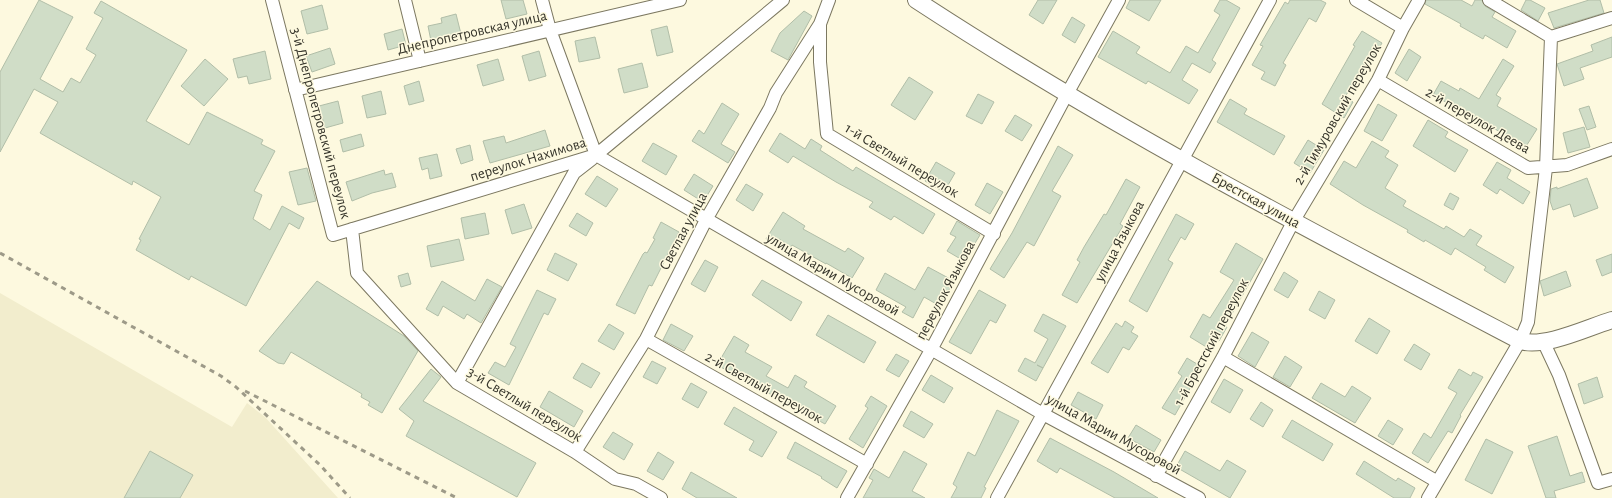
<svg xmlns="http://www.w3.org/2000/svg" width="1612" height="498" viewBox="0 0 1612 498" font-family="'Alegreya Sans',sans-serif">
<rect width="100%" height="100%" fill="#fdf9df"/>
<path fill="#f2edcd" d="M0 293 232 427 247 403 265 417 338 498H0Z"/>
<path fill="#d0ddc7" stroke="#b1bea8" d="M39 0 73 17 40 79 63 92 71 78 80 83 96 55 86 49 103 18 94 13 101 1 187 50 146 121 189 145 207 112 263 140 261 144 275 151 254 191 262 195 253 219 270 230 282 206 304 218 299 229 289 223 246 306 191 276 189 280 136 250 141 240 139 239 161 197 133 181 132 185 40 133 58 102 34 89 0 152V72Z
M501 0H523L527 14 506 19Z
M1038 0H1057L1043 24 1029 15Z
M1130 0H1161L1149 21 1126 8Z
M1220 0H1226L1240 8 1212 60 1216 63 1210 73 1192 63 1182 80 1198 90 1189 104 1148 81 1146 84 1098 57 1113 31 1140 47 1136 53 1170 73 1186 46 1198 53 1220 15 1214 11Z
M1290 0H1320L1326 3 1316 22 1309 18 1283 63 1286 65 1275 86 1261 79 1265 72 1252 65 1263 46 1260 45 1285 2 1288 4Z
M1426 0H1461L1472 6 1475 0H1482L1485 6 1495 12 1492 17 1516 31 1507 48 1485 35 1483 39 1460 26 1461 24 1425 4Z
M1526 0H1530L1545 8 1538 21 1521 10Z
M1589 0H1600L1604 13 1554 28 1548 13Z
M322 5 328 29 307 34 301 11Z
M804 11 812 16 788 60 771 51 780 33Z
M456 14 461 34 431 41 428 26 442 23 441 18Z
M1072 17 1085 25 1075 43 1062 35Z
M667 26 673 52 657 56 651 30Z
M402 29 406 45 388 50 384 34Z
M1362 31 1382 43 1374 57 1370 55 1345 97 1353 102 1344 118 1322 104 1355 46 1353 45Z
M595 37 600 58 579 62 575 41Z
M1612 37V57L1580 68 1584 79 1564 86 1557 64 1593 51 1591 45Z
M330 48 335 64 312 72 306 56Z
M1409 49 1421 57 1407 81 1395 73Z
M265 51 271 79 249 84 247 76 238 78 233 59Z
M539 51 546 76 529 81 522 56Z
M205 59 228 79 204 106 181 86Z
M498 59 504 80 483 86 477 65Z
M1503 59 1514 66 1496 95 1501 98 1497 106 1537 129 1525 148 1492 127 1489 131 1471 120 1473 117 1433 95 1441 81 1459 91 1460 88 1479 99Z
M642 63 648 87 624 93 618 69Z
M909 77 933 92 915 120 891 105Z
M419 81 424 101 409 105 404 86Z
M381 91 386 114 367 118 362 96Z
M978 94 994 102 982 124 966 116Z
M1230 99 1247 109 1244 114 1285 136 1274 155 1217 122Z
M338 101 343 123 325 128 319 106Z
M722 103 739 114 721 144 735 152 728 163 692 141 699 130 704 134Z
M1378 104 1397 115 1382 141 1364 131Z
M1589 106 1596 127 1587 130 1579 109Z
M1015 115 1032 125 1022 141 1005 131Z
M1428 120 1448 132 1445 137 1468 150 1455 172 1413 146Z
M1584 127 1590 147 1568 153 1563 133Z
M545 130 550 146 490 163 483 141 504 136 506 143Z
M780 133 805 149 811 139 822 146 820 150 853 171 856 167 935 214 923 234 894 216 891 220 869 207 873 202 836 182 793 156 788 163 769 151Z
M361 134 364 146 343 152 340 140Z
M1308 140 1324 150 1310 173 1294 163Z
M1372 141 1389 151 1385 157 1398 165 1385 188 1406 201 1403 206 1444 229 1446 226 1464 237 1470 229 1482 236 1476 245 1514 267 1505 283 1484 270 1486 267 1455 248 1451 255 1425 240 1424 242 1407 232 1408 230 1363 205 1330 184 1344 161 1356 168Z
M653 143 677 156 666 175 642 161Z
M470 145 473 160 461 164 456 149Z
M1058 146 1073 155 1052 191 1061 196 1034 246 1027 242 1004 278 990 269 1012 233Z
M437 154 442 176 430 179 428 168 422 170 419 158Z
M936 162 955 173 944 192 925 181Z
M1497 162 1511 170 1507 178 1530 192 1523 204 1500 189 1497 194 1483 185Z
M307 168 316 201 298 205 289 172Z
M384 170 385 175 392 173 396 187 372 193 352 201 346 182Z
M694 174 713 186 703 202 684 190Z
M597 176 618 189 606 207 585 194Z
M1587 178 1598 208 1574 217 1570 204 1553 210 1550 201 1551 189 1557 187V189Z
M1126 179 1140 187 1120 224 1123 226 1077 303 1062 295 1080 262 1077 260 1084 247 1104 214 1106 215Z
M987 183 1003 192 990 214 975 205Z
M746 184 763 194 753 211 736 200Z
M1450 193 1459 198 1453 210 1444 205Z
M524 204 532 228 512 234 505 210Z
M783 212 805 226 803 229 845 252 848 248 864 258 852 278 826 263V264L792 245 791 247 779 239 775 245 766 239Z
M485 213 489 234 465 239 461 218Z
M577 213 593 223 586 236 569 226Z
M1176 214 1194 224 1185 240 1181 237 1168 260 1173 263 1147 312 1129 301Z
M957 221 980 235 964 261 947 251 956 237 950 234Z
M661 222 679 232 652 286 649 285 635 314 616 305 643 254 645 252 647 253 655 239 653 238Z
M459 239 464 260 431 267 427 246Z
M1236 243 1263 259 1225 326 1227 327 1219 341 1214 338 1208 348 1190 337 1203 314 1210 318 1234 280 1220 272Z
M555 253 577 264 568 281 547 270Z
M1612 254V272L1602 276 1596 260Z
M705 260 718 267 705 292 691 284Z
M928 267 954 281 940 306 924 297 913 318 902 312 906 307 876 290 885 273 915 290Z
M1566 271 1571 286 1544 296 1540 281Z
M1284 272 1298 281 1288 298 1274 290Z
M408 273 411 284 401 287 398 276Z
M487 279 502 287 481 323 467 314 464 319 443 306 438 316 426 309 442 281 475 301Z
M762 280 802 302 791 321 752 295Z
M317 281 404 336 418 351 382 413 368 405 370 402 361 397 362 394 291 352 284 364 278 363 259 351Z
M537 290 556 299 548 315 544 313 509 385 488 373 495 362 505 367 516 347 510 344Z
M979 290 1006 305 996 323 990 320 971 354 949 342Z
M1319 291 1335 300 1325 319 1309 310Z
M1043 314 1066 326 1043 368 1037 365 1043 368 1036 381 1018 371 1025 358 1035 363 1048 339 1034 331Z
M828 315 876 342 864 363 816 335Z
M1369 318 1390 331 1377 354 1355 341Z
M1125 321 1134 327 1131 332 1138 336 1129 350 1123 347 1108 373 1091 363 1116 323 1122 327Z
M609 324 624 333 614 350 598 341Z
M671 324 693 336 684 351 663 340Z
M1252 332 1269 342 1255 367 1238 356Z
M734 336 749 345 745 352 772 367 766 376 788 388 795 375 807 382 804 387 836 406 825 424 717 365Z
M1414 344 1430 354 1421 370 1404 360Z
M896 354 909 361 899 377 886 370Z
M1285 356 1302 367 1290 387 1273 377Z
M1187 358 1202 367 1175 415 1162 408 1182 376 1178 373Z
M652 361 666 368 657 384 643 377Z
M582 363 600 373 591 388 573 378Z
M431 369 441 377 423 401 536 463 517 497 406 436 414 421 399 409Z
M1459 369 1471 376 1473 372 1483 377 1460 415 1461 416 1452 433 1448 431 1428 463 1412 453 1424 433 1431 438 1457 393 1448 388Z
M931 375 953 388 944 403 922 390Z
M1597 377 1603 397 1584 404 1578 384Z
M1224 379 1243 390 1230 413 1211 402Z
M691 383 707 392 698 408 682 399Z
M1321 383 1345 397 1352 386 1371 398 1355 423 1312 398Z
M549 391 583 411 574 427 540 407Z
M1078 392 1103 405 1096 419 1071 405Z
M871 396 887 406 863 448 849 439 868 408 865 406Z
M1261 402 1273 410 1263 427 1250 419Z
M734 407 777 432 762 457 749 450 754 441 724 424Z
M997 410 1019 421 984 487 986 488 981 498H951L957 487 953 484 968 452 975 456Z
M911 411 933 424 924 438 903 426Z
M1292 420 1333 444 1323 461 1282 437Z
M1388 420 1403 429 1393 445 1378 436Z
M1136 425 1161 440 1154 452 1128 438Z
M613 432 633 444 624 460 603 447Z
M1557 436 1570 476 1582 472 1585 482 1554 491 1556 498H1546L1528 446Z
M1050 438 1114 472 1158 498H1115L1060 468 1057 473 1037 461Z
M1486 439 1513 452 1492 494 1465 480Z
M795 442 847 471 837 488 821 478 822 477 787 458Z
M150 451 193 475 180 498H124Z
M904 451 927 464 912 491 925 498H863L873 480 869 478 874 469 889 478Z
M1185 451 1220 471 1227 460 1246 471 1230 498 1176 467Z
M658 452 674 462 663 480 647 471Z
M1364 461 1396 481 1398 478 1415 488 1410 498H1394L1356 474Z
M691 472 737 498H697L682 489Z"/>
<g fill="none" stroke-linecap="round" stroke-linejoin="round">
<g stroke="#7c7861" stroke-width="14">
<path id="minor" d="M272 0 333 235 596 155 783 0
M405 0 420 61
M542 0 550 30 596 155 1043 414 1199 498
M829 0 820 24V62L827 134 994 234
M1356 0 1403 28
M1489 0 1551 37 1612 18
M1378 80 1528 168 1567 165 1612 149
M295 90 680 0
M352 229 357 273 457 383 575 452 615 479 636 484 661 498
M646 339 867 464
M1544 343 1559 375 1598 483 1612 479
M1223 357 1436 481
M457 383 574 173 592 159
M575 452 646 339 707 218 770 108 776 93 820 24
M1156 476 1223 357 1293 222 1378 80 1403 28 1419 0
M847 498 931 350 1067 94 1119 0
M997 498 1270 0
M1428 498 1520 341 1528 322 1546 168 1551 37"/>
</g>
<g stroke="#7c7861" stroke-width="18">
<path id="tertiary" d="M916 0C1110 127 1316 234 1520 341 1546 348 1586 328 1612 320"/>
</g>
<use href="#minor" stroke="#fff" stroke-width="12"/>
<use href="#tertiary" stroke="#fff" stroke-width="16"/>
<path stroke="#9d9a88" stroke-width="3" stroke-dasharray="5 5" stroke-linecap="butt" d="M0 253 221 376 236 387 320 465 350 498
M245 391 457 498"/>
</g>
<g text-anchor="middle" stroke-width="3" stroke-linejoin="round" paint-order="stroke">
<g font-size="15" fill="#36352b" stroke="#fdf9df">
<text transform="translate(472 32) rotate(-13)" y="5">Днепропетровская улица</text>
<text transform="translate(1337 114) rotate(-60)" y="5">2-й Тимуровский переулок</text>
<text transform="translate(1478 120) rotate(30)" y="5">2-й переулок Деева</text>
<text transform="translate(321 123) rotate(75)" y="5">3-й Днепропетровский переулок</text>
<text transform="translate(528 159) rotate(-17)" y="5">переулок Нахимова</text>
<text transform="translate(902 160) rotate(31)" y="5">1-й Светлый переулок</text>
<text transform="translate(1256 200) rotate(29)" y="5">Брестская улица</text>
<text transform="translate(683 231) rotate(-62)" y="5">Светлая улица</text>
<text transform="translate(1119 241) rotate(-62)" y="5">улица Языкова</text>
<text transform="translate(833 274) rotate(30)" y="5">улица Марии Мусоровой</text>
<text transform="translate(945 290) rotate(-62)" y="5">переулок Языкова</text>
<text transform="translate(1211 342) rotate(-62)" y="5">1-й Брестский переулок</text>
<text transform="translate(764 387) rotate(29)" y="5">2-й Светлый переулок</text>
<text transform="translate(525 404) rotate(31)" y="5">3-й Светлый переулок</text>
<text transform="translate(1114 434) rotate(29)" y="5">улица Марии Мусоровой</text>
</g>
</g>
</svg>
